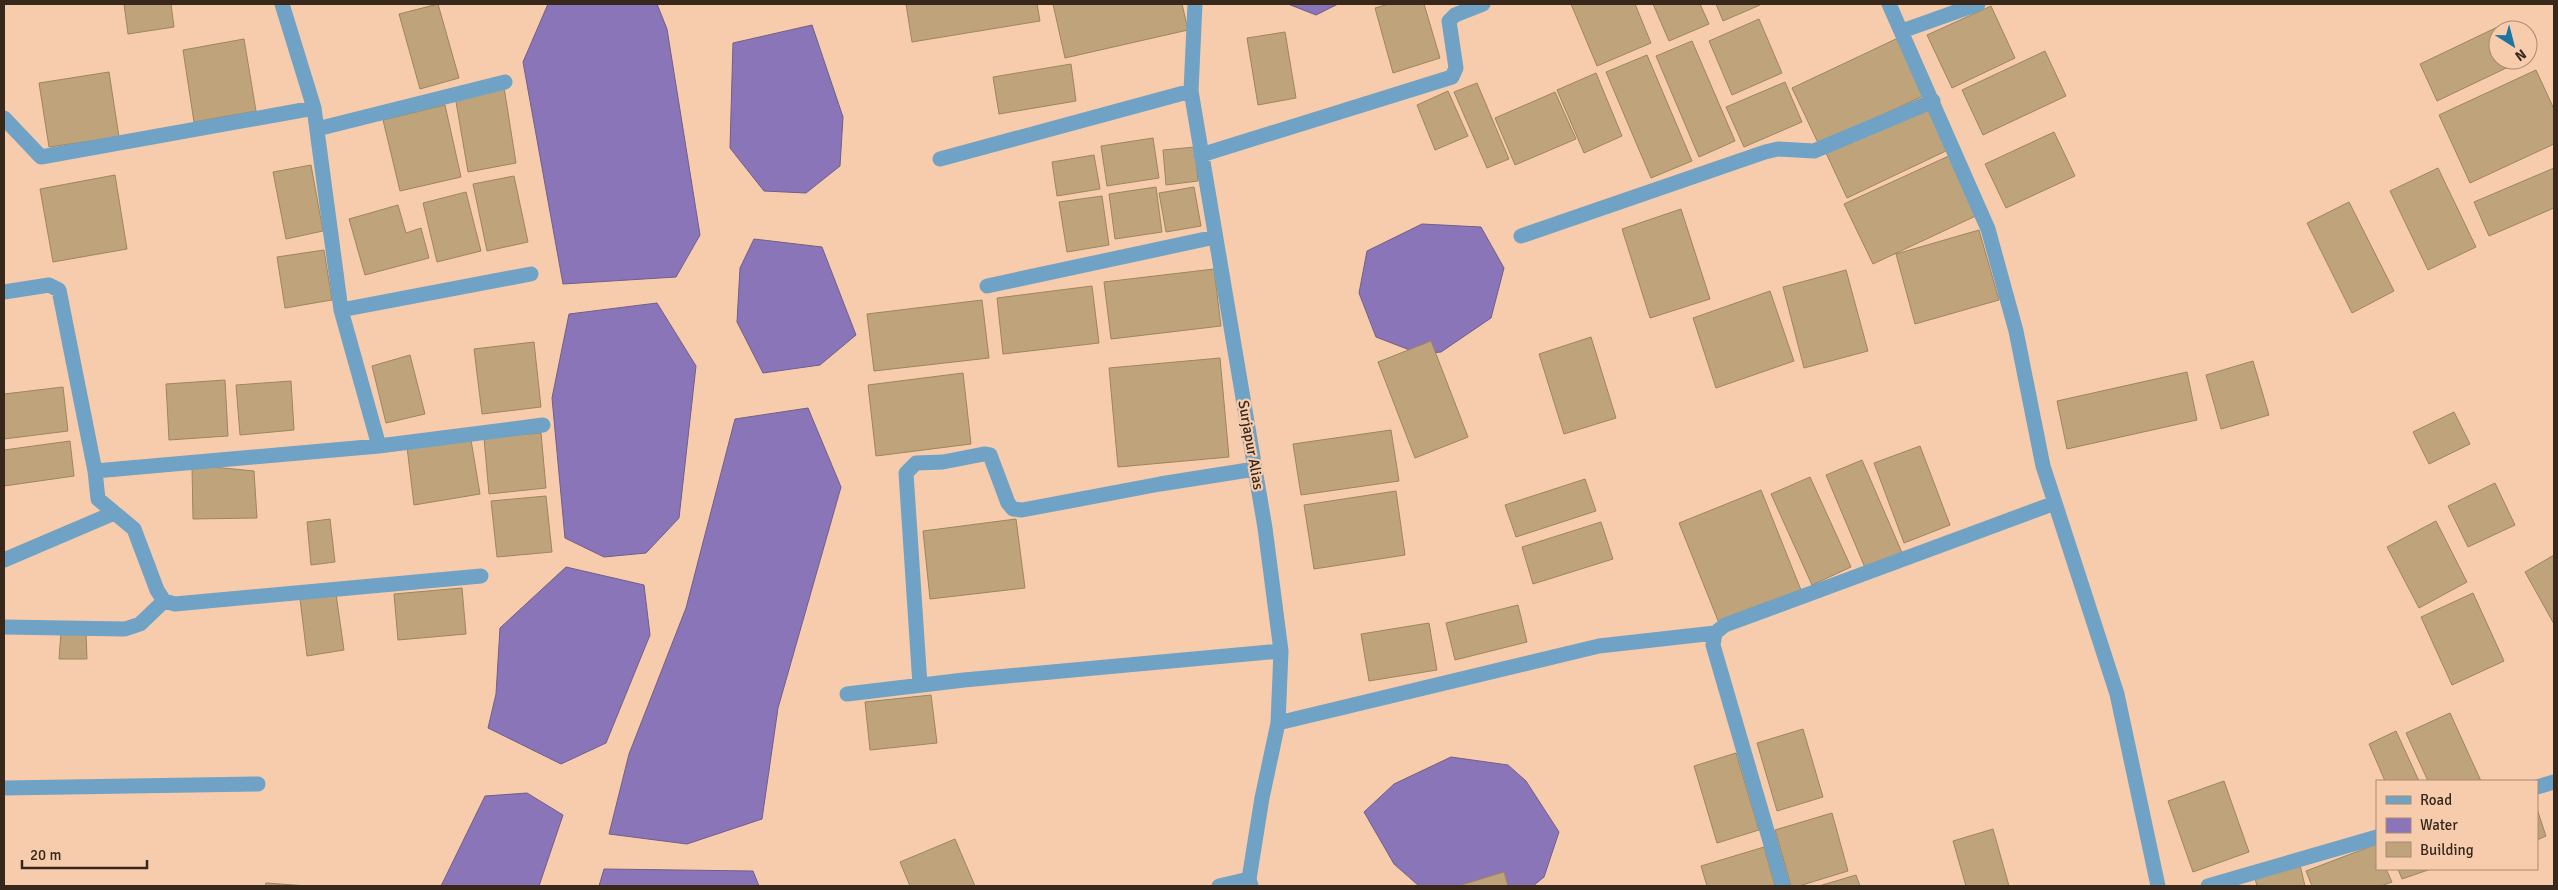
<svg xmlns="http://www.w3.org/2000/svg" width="2558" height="890" viewBox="0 0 2558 890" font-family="Signika,sans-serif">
<rect width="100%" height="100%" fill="#f6ccad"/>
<path fill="#8a75b8" stroke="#715e89" d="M548 4H657L667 29 700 235 676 277 563 284 523 62Z
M1288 4H1338L1316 15Z
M812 25 843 117 840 166 806 193 764 191 730 148 733 43Z
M1422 224 1481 227 1504 268 1491 318 1441 352 1420 354 1376 337 1359 293 1367 251Z
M754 239 822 247 856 335 820 365 763 373 737 322 740 268Z
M657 303 696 366 679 518 646 553 604 557 565 538 552 398 569 314Z
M808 408 841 487 778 708 762 819 687 844 609 834 629 754 686 608 735 419Z
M566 567 644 585 650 635 606 743 561 764 488 728 496 694 500 628Z
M1451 757 1508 765 1526 781 1559 832 1544 877 1533 886H1419L1394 864 1364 812 1394 784Z
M527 793 563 815 539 886H441L485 796Z
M604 869 753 871 759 886H599Z"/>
<path fill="#bea37b" stroke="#9e855e" d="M124 4H171L174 27 128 34Z
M438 4 459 78 420 89 399 14Z
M906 4H1037L1040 21 912 42Z
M1053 4H1182L1188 30 1065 58Z
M1389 4H1424L1440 58 1393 73 1375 8Z
M1571 4H1635L1651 43 1597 66Z
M1653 4H1700L1709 24 1669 41Z
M1716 4H1760V5L1723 21Z
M1991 6 2015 58 1952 88 1927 35Z
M1759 19 1782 73 1732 95 1709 41Z
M2508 22 2512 30H2498V60H2523L2437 101 2420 64Z
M1285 32 1296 98 1258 105 1247 38Z
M1898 38 1925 95 1819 145 1792 88Z
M244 39 256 111 194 122 183 50Z
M1692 41 1735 141 1699 157 1656 56Z
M2045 51 2066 96 1983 135 1962 90Z
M1647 55 1692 161 1651 178 1606 72Z
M1071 64 1076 101 999 114 993 77Z
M2536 70 2554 109V144L2470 183 2439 115Z
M109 72 119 137 49 147 39 83Z
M1596 73 1622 136 1584 153 1557 90Z
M1785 82 1802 122 1744 147 1726 107Z
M1477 83 1509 159 1487 168 1454 92Z
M504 87 516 163 468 172 455 96Z
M1448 91 1468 136 1435 150 1417 105Z
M1555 92 1576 139 1515 165 1495 118Z
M445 105 461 177 400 191 383 120Z
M1928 105 1948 150 1847 198 1826 153Z
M2054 132 2075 176 2006 208 1985 164Z
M1153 138 1159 178 1107 186 1101 146Z
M1195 147 1198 181 1166 185 1163 150Z
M1953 154 1980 214 1873 264 1844 204Z
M1094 155 1100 189 1057 196 1052 162Z
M311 165 323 231 286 239 273 172Z
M2438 168 2476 247 2428 270 2390 191Z
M2554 168V208L2489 236 2474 202Z
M115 175 127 249 53 262 40 189Z
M514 176 528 242 487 251 473 184Z
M1156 187 1162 232 1115 239 1109 194Z
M1194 187 1201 226 1166 232 1159 193Z
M466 192 481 251 437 262 423 203Z
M1102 196 1109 245 1067 252 1059 202Z
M2349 202 2394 291 2352 313 2307 223Z
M398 205 406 233 421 228 429 258 365 275 349 219Z
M1681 209 1710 299 1650 318 1622 229Z
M1979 230 1999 300 1915 324 1896 254Z
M324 250 332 300 285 308 277 257Z
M1214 269 1221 326 1111 339 1104 282Z
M1846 270 1868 351 1804 368 1783 287Z
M1092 286 1099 343 1003 354 997 298Z
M1770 291 1794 361 1716 388 1693 318Z
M982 300 989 358 874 371 867 314Z
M1591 337 1616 418 1564 434 1539 354Z
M1431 341 1468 437 1415 458 1378 362Z
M534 342 541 407 482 414 474 349Z
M410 355 425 414 386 423 372 366Z
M1220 358 1229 457 1118 467 1109 368Z
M2253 361 2269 415 2221 429 2206 375Z
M2187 372 2197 420 2067 449 2057 401Z
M963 373 971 444 876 456 868 385Z
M225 380 228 436 169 440 166 384Z
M291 381 294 430 240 435 236 385Z
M63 387 68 431 4 439V394Z
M2454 412 2470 444 2429 464 2413 432Z
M1391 430 1399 481 1301 495 1293 444Z
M541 433 546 488 489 494 484 438Z
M471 440 480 494 414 505 407 447Z
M70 441 74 476 4 486V450Z
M1920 446 1950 525 1904 543 1874 463Z
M1862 460 1903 555 1866 570 1826 475Z
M192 465 254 471 257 518 193 519Z
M1810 477 1851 567 1812 585 1771 494Z
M1585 479 1596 511 1516 537 1505 505Z
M2495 483 2515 525 2468 547 2448 506Z
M1761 490 1801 590 1719 623 1679 523Z
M1396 491 1405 555 1314 569 1304 505Z
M546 496 552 552 497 557 491 501Z
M330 519 335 562 311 565 307 522Z
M1016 519 1025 588 930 599 923 531Z
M2436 521 2467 582 2419 608 2387 547Z
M1601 522 1613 559 1533 584 1522 547Z
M2554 555V624L2525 572Z
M462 588 466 634 398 640 394 594Z
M2473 593 2504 661 2452 685 2421 617Z
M336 594 344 650 307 656 300 599Z
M1518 605 1527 642 1455 660 1446 623Z
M1429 623 1437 670 1369 681 1361 634Z
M61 632 86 633 87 659H59Z
M931 695 937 743 870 750 865 702Z
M2450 713 2481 781H2428L2406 733Z
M1803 729 1823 797 1777 811 1757 743Z
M2396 731 2419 781H2385L2369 744Z
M1736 753 1759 830 1717 843 1694 766Z
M2224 781 2249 852 2193 872 2168 801Z
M2537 809 2546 836 2537 840Z
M1832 813 1848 871 1799 886H1791L1775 830Z
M1993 829 2009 886H1966L1953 841Z
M955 839 975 886H910L900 862Z
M2377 844V869H2386L2392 882 2381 886H2312L2306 871Z
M1764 847 1775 886H1707L1701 866Z
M2300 865 2305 886H2257L2254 875Z
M2398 869H2431L2402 879Z
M1504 872 1508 886H1458Z
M1856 875 1860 886H1819Z
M266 883 308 886H265Z"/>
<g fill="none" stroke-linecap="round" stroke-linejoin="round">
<path stroke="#6fa2c4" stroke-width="15" d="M282 4 314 108 341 310 379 446
M1195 4 1191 91 1265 528 1281 651 1278 723 1262 798 1249 879 1251 886
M1889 4 1988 229 2016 331 2043 466 2117 694 2158 886
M1902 31 1978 4
M4 118 41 157 314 108
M317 129 505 82
M1201 155 1452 77 1456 68 1449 21 1455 15 1483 4
M940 159 1191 91
M1521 236 1765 152 1778 149 1814 151 1933 101
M987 286 1215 237
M4 292 49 285 59 290 95 471 98 499 134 529 157 590 164 601 175 604 481 576
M341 310 531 274
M95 471 379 446 543 425
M4 560 114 513
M4 627 125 629 140 624 164 601
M920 685 906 473 916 463 943 462 984 454 990 455 1008 503 1013 509 1022 510 1160 484 1255 469
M847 694 964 680 1281 651
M1278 723 1599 646 1715 633
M2537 787 2554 782
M4 788 258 784
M1219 886 1249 879
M1783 886 1713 645 1715 633 1725 625 2055 503
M2208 886 2377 837"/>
</g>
<g text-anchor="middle" stroke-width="4.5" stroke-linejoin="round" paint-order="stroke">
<g font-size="15" fill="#38281c" stroke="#f6ccad">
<text transform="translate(1251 445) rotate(80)" y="5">Surjapur Alias</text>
</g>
</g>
<rect width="2558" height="890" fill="none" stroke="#38281c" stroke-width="10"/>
<rect x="2376" y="780" width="162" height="90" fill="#f6ccad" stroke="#aa8a73"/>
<rect x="2386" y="796" width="25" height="8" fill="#6fa2c4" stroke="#aa8a73"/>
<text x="2420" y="805" font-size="15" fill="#38281c">Road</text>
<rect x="2386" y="818" width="25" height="15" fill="#8a75b8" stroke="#aa8a73"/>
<text x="2420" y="830" font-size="15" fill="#38281c">Water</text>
<rect x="2386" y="842" width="25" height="15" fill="#bea37b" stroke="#aa8a73"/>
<text x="2420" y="855" font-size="15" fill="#38281c">Building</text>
<g transform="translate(2513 45) rotate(144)"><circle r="24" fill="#f6ccad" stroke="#aa8a73"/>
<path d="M0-4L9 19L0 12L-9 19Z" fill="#1c74a3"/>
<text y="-8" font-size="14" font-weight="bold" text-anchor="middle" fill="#38281c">N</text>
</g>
<path d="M22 860v8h125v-8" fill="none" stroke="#38281c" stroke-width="2.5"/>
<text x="30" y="860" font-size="15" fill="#38281c" stroke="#f6ccad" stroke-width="4" paint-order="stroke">20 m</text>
</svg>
